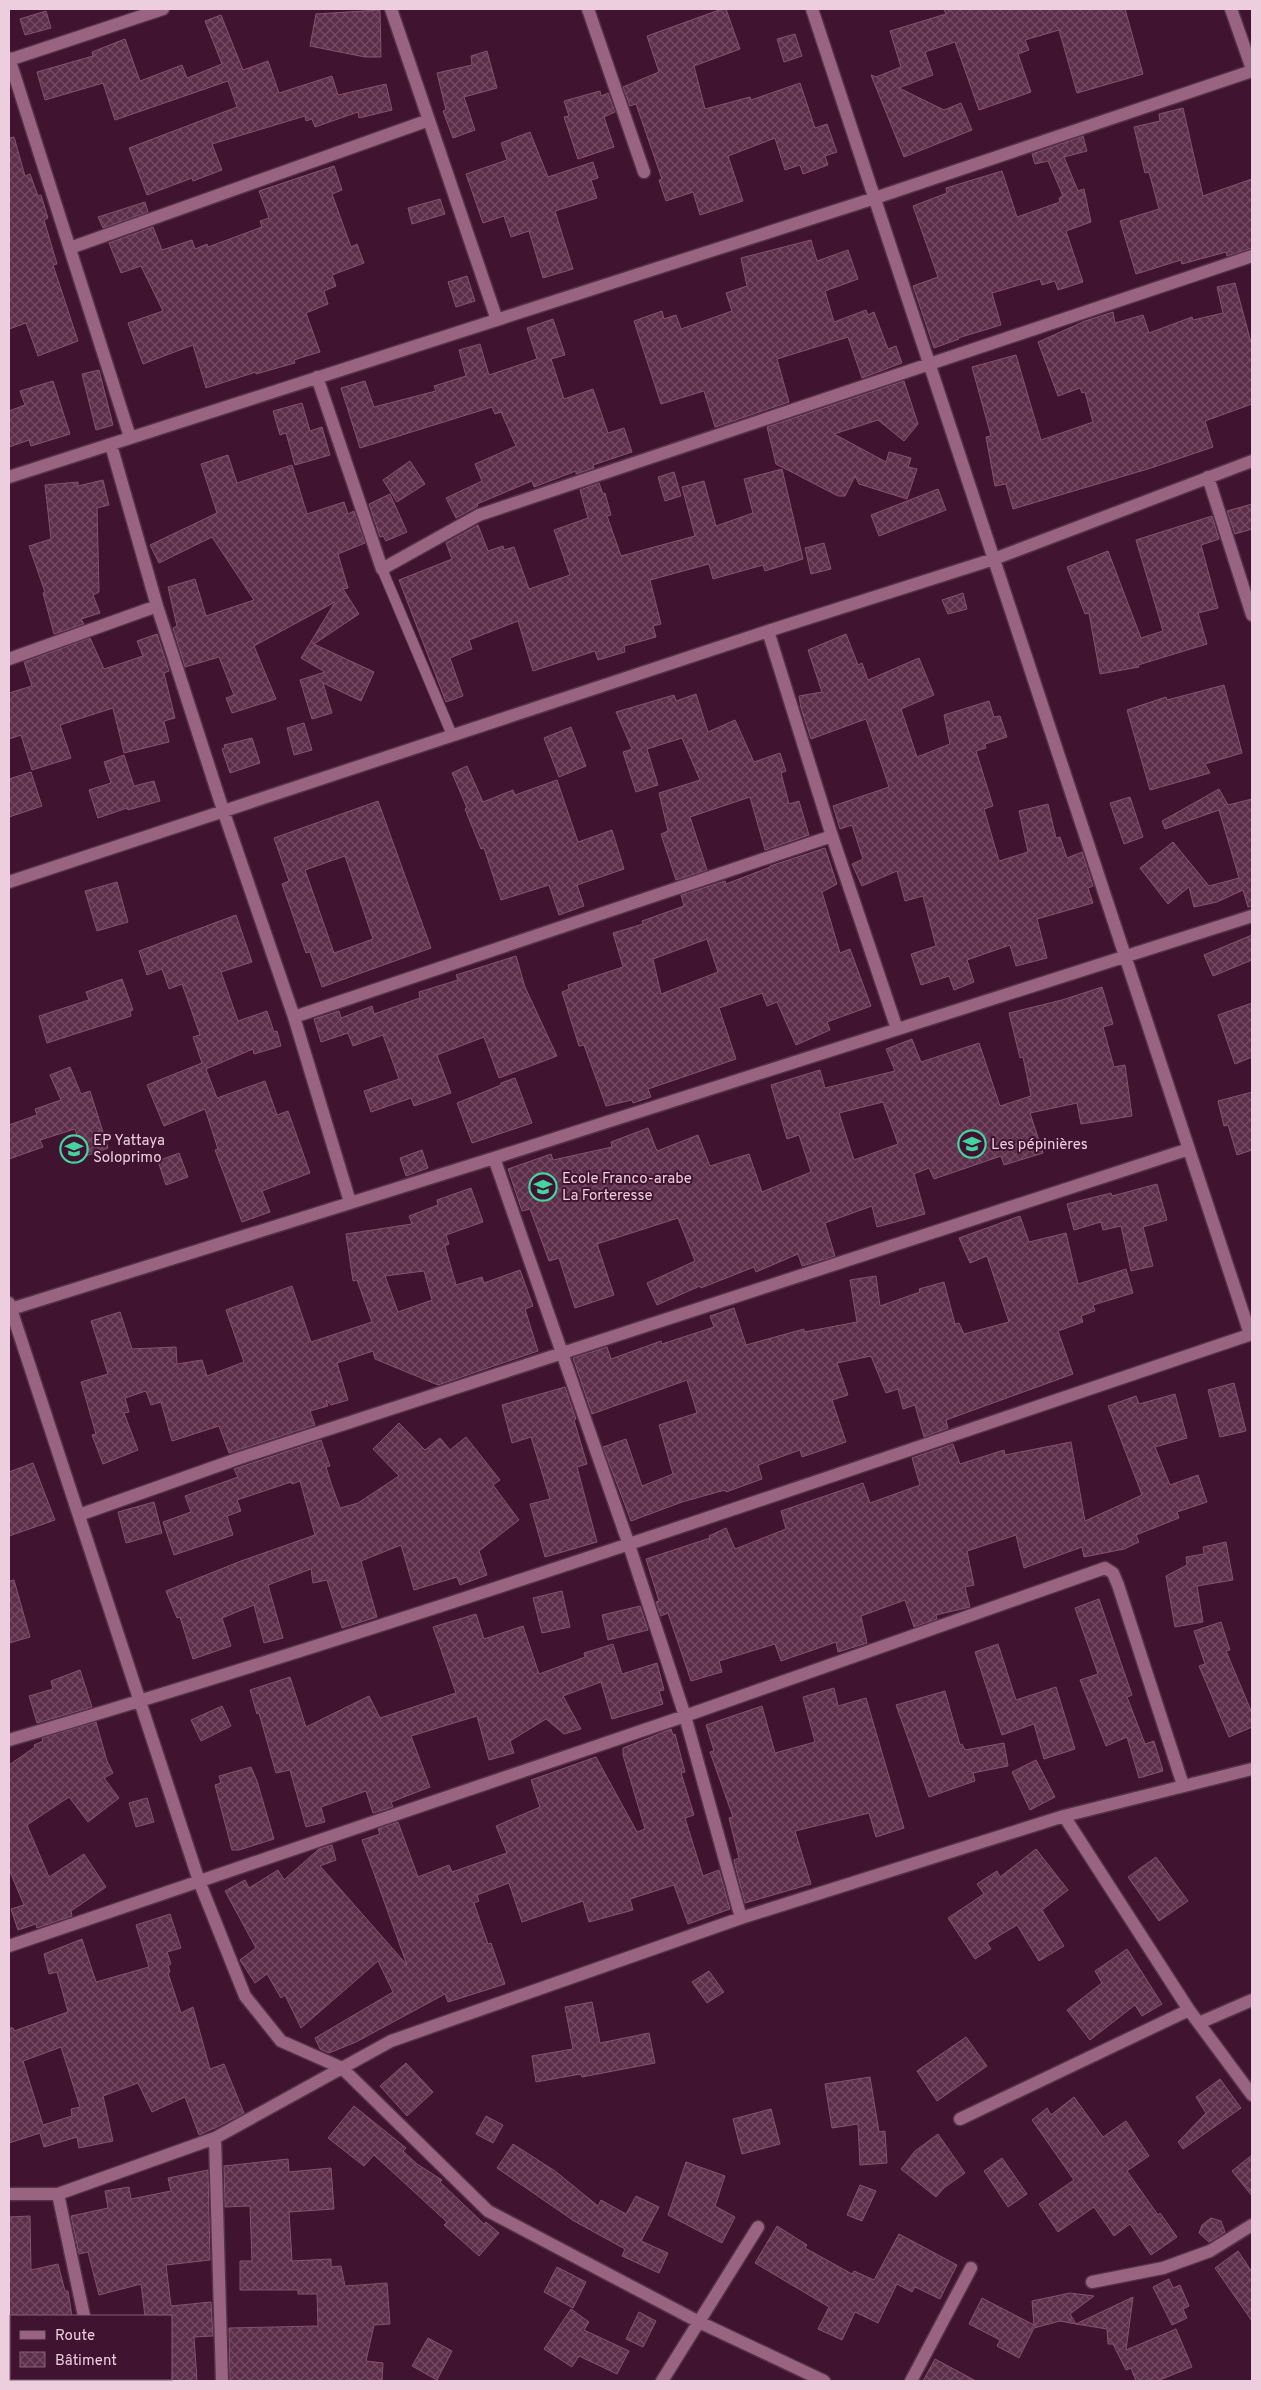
<svg xmlns="http://www.w3.org/2000/svg" width="1261" height="2390" viewBox="0 0 1261 2390" font-family="Overpass,sans-serif">
<defs>
<pattern id="building-cross-hatch" width="8" height="8" patternUnits="userSpaceOnUse" patternTransform="scale(1.25)"><rect width="8" height="8" fill="#5d2e4a"/><path d="M0 0l8 8M0 8l8-8" fill="none" stroke="#744b64"/></pattern>
</defs>
<rect width="100%" height="100%" fill="#401430"/>
<path fill="url(#building-cross-hatch)" stroke="#85526f" fill-rule="evenodd" d="M722 9H726L740 49 694 66 705 109 750 97 751 100 800 83 815 128 827 124 837 152 825 156 828 165 803 174 800 165 785 170 775 138 728 156 743 201 700 215 693 192 666 201 659 180 662 179 636 104 630 106 623 87 659 72 647 36Z
M944 9H1125L1143 74 1077 93 1059 30 1025 40 1029 50 1018 54 1031 92 979 110 955 42 925 52 933 75 899 88 944 110 961 103 972 130 904 157 871 75 876 77 901 67 890 31 946 14Z
M380 10 381 57H365L310 46 316 14Z
M46 11 51 28 25 35 20 19Z
M221 15 243 70 268 61 279 93 332 76 338 95 386 84 392 110 359 118 358 112 315 127 312 119 306 121 305 116 212 144 222 170 193 181 192 178 147 195 129 148 237 107 228 81 115 120 103 83 45 100 37 72 93 56 92 52 125 39 140 81 182 65 187 78 222 64 205 21Z
M795 34 802 56 784 62 777 39Z
M487 51 497 88 464 97 475 130 453 138 443 111 446 110 437 73 472 65 471 56Z
M600 91 601 96 608 93 615 112 604 117 614 147 578 159 564 117 569 116 564 101Z
M1183 108 1203 196 1252 179V248L1227 256 1226 252 1182 264 1181 260 1136 274 1120 221 1159 209 1149 172 1145 173 1134 127 1160 121 1159 114Z
M530 132 548 177 593 162 598 178 591 180 597 198 555 211 573 269 543 278 529 231 511 237 504 216 483 223 466 174 507 160 501 143Z
M1083 136 1087 151 1064 157 1078 191 1084 189 1091 222 1066 231 1083 282 1058 290 1055 281 1042 285 1040 279 992 293 1001 325 958 338 959 339 934 348 913 286 938 277 913 206 947 193 946 188 1002 171 1017 217 1060 202 1059 198 1063 196 1048 161 1035 164 1032 154Z
M14 137 25 176 30 174 38 196 41 195 48 218 44 220 57 264 53 265 78 341 38 356 26 323 9 329V138Z
M334 166 342 190 332 194 351 247 357 244 364 263 332 275 336 286 324 291 328 304 306 313 320 352 303 357 294 360 295 363 256 374V372L206 388 193 345 143 364 128 323 163 311 141 266 121 273 109 243 153 227 162 250 192 240 195 249 207 244 208 247 262 227 260 221 269 218 259 191Z
M440 199 445 214 412 224 408 208Z
M145 202 148 212 103 228 98 217Z
M811 240 817 261 848 250 858 279 825 291 834 322 866 310 868 315 874 312 888 349 896 346 902 363 862 378 848 337 777 359 789 402 715 427 704 391 661 404 634 321 662 311 664 319 676 315 681 329 732 311 726 293 747 286 741 258Z
M467 276 475 301 456 307 448 282Z
M1235 283 1252 346V404L1205 421 1213 447 1151 468 1013 509 1006 484 995 486 986 437 991 436 972 367 1016 355 1041 440 1093 422 1085 392 1082 393 1080 388 1058 396 1038 342 1085 321 1113 312 1115 323 1143 315 1149 333 1192 317 1193 320 1223 313 1217 287Z
M553 319 565 355 551 359 564 399 593 389 608 433 624 428 632 452 593 465 594 468 576 474V471L534 487 532 481 477 504 478 506 456 518 446 498 482 481 475 464 516 446 501 412 495 414 492 407 360 448 341 388 365 381 374 407 436 391 434 386 466 376 459 350 480 344 489 375 537 359 527 328Z
M99 370 113 425 96 430 82 374Z
M53 381 70 434 31 446 29 440 9 447V411L25 405 20 391Z
M904 381 918 424 904 441 878 420 834 434 886 462 889 452 911 458 908 467 917 469 907 499 859 484 855 476 845 496H838L776 464 767 427Z
M302 403 310 431 322 427 330 455 295 465 286 433 280 435 273 411Z
M228 455 237 483 292 465 307 514 344 502 348 514 354 511 365 543 338 554 348 588 343 589 359 614 314 644 374 672 361 701 323 683 332 713 312 719 300 680 325 672 301 658 335 602 254 646 276 699 232 713 226 698 234 695 219 657 185 667 173 628 177 626 168 587 195 579 206 616 254 600 212 537 159 563 150 545 217 513 201 464Z
M410 461 425 484 397 502 383 480Z
M782 469 803 559 765 571 763 565 713 579 709 564 650 580 661 624 653 626 656 637 624 646 625 652 598 660 595 651 533 671 518 621 469 640 472 649 450 658 463 696 446 702 399 580 452 559 446 543 478 525 488 551 503 546 504 550 514 547 529 589 570 575 554 530 588 518 580 490 599 483 603 494 605 493 611 515 607 516 621 556 695 536 682 487 704 481 716 526 753 513 744 479Z
M674 472 681 496 665 501 658 477Z
M103 480 109 505 97 508 99 592 93 595 100 613 81 619 84 624 54 634 43 593 45 592 29 546 51 539 45 485 78 482V486Z
M938 489 946 510 879 536 871 515Z
M390 494 407 532 386 541 383 536 380 537 369 504Z
M1252 504V529L1235 534 1227 511Z
M1212 516 1219 539 1201 545 1218 608 1198 613 1207 644 1138 665 1139 667 1100 674 1089 613 1085 614 1067 567 1108 551 1141 638 1163 631 1136 540Z
M824 543 831 569 811 574 805 548Z
M963 593 967 609 948 614 942 600Z
M157 634 169 671 164 673 175 718 164 721 169 742 124 753 113 708 60 725 71 758 32 770 21 735 9 739V693L32 686 24 662 90 638 104 669 143 656 137 641Z
M846 634 858 665 862 663 868 680 919 658 934 695 901 709 917 757 950 744 944 715 989 701 994 717 1000 716 1007 737 985 744 986 748 976 751 993 806 984 809 999 861 1028 852 1019 811 1048 804 1056 838 1060 837 1067 858 1082 852 1093 886 1088 888 1093 903 1037 919 1047 958 1016 966 1010 945 967 960 974 982 954 990 949 976 921 985 911 954 936 946 923 896 905 901 897 871 862 886 852 864 863 859 852 825 840 829 833 806 889 787 866 719 811 739 801 708 799 696 822 692 808 650Z
M1224 685 1242 753 1205 764 1210 773 1150 790 1127 710 1166 697 1167 700Z
M696 694 708 732 735 720 754 762 780 753 786 771 781 773 789 804 799 801 809 835 765 850 750 797 690 817 707 870 676 880 661 834 668 831 659 793 700 780 682 738 647 749 658 785 636 792 623 752 632 749 616 712 674 695 676 701Z
M304 723 312 750 294 755 287 728Z
M571 727 586 766 559 777 544 738Z
M252 738 260 763 230 773 222 749 225 748 224 745Z
M124 755 134 786 154 781 160 801 128 810 127 808 98 818 89 790 111 783 104 762Z
M467 766 483 802 513 790 515 795 557 780 578 842 612 830 624 869 577 885 584 906 559 915 549 885 501 900 484 848 481 849 465 809 467 808 452 773Z
M31 772 42 806 9 817V779Z
M1219 789 1228 805 1252 799V906L1248 907 1243 890 1217 902 1194 907 1189 887 1168 904 1140 868 1173 842 1209 886 1239 878 1219 810 1165 829 1162 821Z
M1130 797 1143 837 1124 844 1110 803Z
M378 801 431 948 322 987 310 952 306 953 282 884 289 881 274 838ZM345 856 373 939 334 953 305 870Z
M825 848 837 884 822 892 840 953 850 949 871 1006 827 1022 830 1030 796 1045 777 1002 767 1006 762 993 719 1008 736 1059 648 1089 651 1097 633 1103 632 1100 606 1106 584 1045 579 1046 562 992 569 989 568 985 623 967 613 933 643 924 642 921 684 906 681 895 725 881 726 884 770 867V866ZM707 939 718 972 661 994 653 959Z
M117 882 128 922 97 931 85 891Z
M236 915 252 962 221 972 238 1021 267 1011 274 1032 277 1031 281 1046 254 1054 253 1049 206 1069 217 1098 265 1081 277 1115 288 1111 310 1173 262 1191 270 1212 242 1222 215 1150 218 1149 205 1109 164 1126 147 1085 202 1063 193 1037 200 1035 182 984 169 989 162 969 147 975 139 951Z
M1252 935V960L1213 976 1204 955Z
M516 956 525 987 557 1056 499 1078 484 1037 437 1055 451 1093 414 1106 411 1098 371 1112 364 1091 399 1079 383 1035 353 1046 348 1033 321 1042 314 1019 339 1011 341 1018 372 1006 374 1014 420 998 419 992 458 980 456 975Z
M122 979 133 1010 130 1011 131 1016 47 1043 39 1016 89 1000 86 992Z
M1102 987 1113 1024 1103 1027 1114 1067 1125 1065 1132 1116 1081 1124 1077 1103 1030 1113 1043 1153 1004 1165 1001 1156 934 1179 929 1168 914 1174 925 1214 877 1227 872 1206 825 1223 835 1256 802 1266 798 1254 756 1272 754 1267 701 1288 700 1286 657 1305 647 1283 695 1261 678 1218 597 1244 614 1295 575 1308 559 1258 549 1261 530 1209 522 1211 508 1169 551 1154 553 1160 612 1147 611 1142 648 1128 657 1151 698 1135 710 1166 749 1154 762 1192 811 1172 799 1135 787 1139 771 1085 820 1070 825 1088 895 1071 886 1049 912 1039 921 1062 979 1043 1000 1106 1031 1096 1023 1057 1020 1058 1009 1013 1062 1000ZM883 1102 898 1144 854 1160 839 1113Z
M1252 1003V1057L1235 1064 1218 1015Z
M70 1067 81 1094 90 1091 108 1148 83 1157 75 1129 40 1140 43 1147 9 1159V1125L37 1115 35 1109 61 1100 50 1075Z
M515 1078 532 1123 472 1143 457 1103 501 1085V1083Z
M1252 1092V1150L1237 1155 1228 1125 1224 1126 1218 1101Z
M422 1150 428 1168 406 1176 400 1158Z
M179 1153 188 1177 166 1185 158 1161Z
M1157 1184 1167 1220 1143 1227 1153 1266 1131 1271 1121 1226 1103 1230 1101 1222 1074 1230 1067 1204 1111 1193 1112 1196Z
M471 1188 483 1222 446 1235 449 1244 445 1246 456 1285 482 1277 484 1283 520 1270 533 1306 525 1309 538 1351 438 1385 375 1359 373 1351 337 1363 348 1400 331 1405 326 1400 328 1406 310 1411 315 1425 229 1453 219 1426 172 1441 161 1402 151 1405 146 1391 125 1398 129 1412 124 1413 138 1450 103 1464 92 1435 96 1434 81 1382 108 1374 91 1321 120 1312 132 1349 176 1347 177 1364 202 1360 207 1376 244 1362 226 1310 292 1286 311 1342 372 1322 357 1280 353 1281 346 1234 412 1224 409 1216 438 1205 437 1200ZM424 1271 432 1300 398 1312 385 1276Z
M1020 1216 1029 1242 1066 1233 1078 1284 1126 1269 1133 1293 1093 1305 1095 1311 1081 1316 1083 1322 1058 1331 1073 1374 946 1420 948 1428 924 1437 915 1405 903 1409 898 1389 886 1393 871 1356 837 1363 848 1395 832 1400 846 1442 802 1457 800 1450 758 1465 762 1479 726 1492 725 1490 682 1502 631 1521 603 1447 626 1439 642 1486 673 1474 659 1425 697 1413 687 1380 592 1414 573 1358 607 1347 611 1359 661 1341 662 1344 714 1327 710 1316 734 1308 746 1345 804 1329V1332L857 1322 850 1280 876 1276 880 1306 920 1292 919 1289 944 1282 955 1324 959 1323 964 1334 1009 1322 987 1256 970 1263 959 1238Z
M1234 1383 1246 1431 1220 1437 1208 1390Z
M565 1387 576 1419 574 1420 587 1464 577 1467 597 1542 545 1557 530 1504 550 1499 531 1437 512 1443 502 1405Z
M1175 1394 1187 1438 1155 1447 1170 1485 1198 1475 1207 1502 1177 1512 1179 1518 1136 1535 1139 1542 1124 1549 1084 1557 1082 1547 1024 1568 1016 1535 967 1551 974 1585 965 1587 970 1607 936 1615 937 1619 914 1627 905 1600 861 1616 867 1643 838 1652 836 1642 781 1661 775 1644 719 1661 722 1672 691 1681 668 1613 661 1616 656 1602 659 1601 646 1559 710 1538 709 1536 726 1528 735 1549 786 1529 781 1511 863 1483 870 1503 920 1485 912 1458 953 1444 960 1464 1004 1450 1005 1455 1071 1442 1085 1521 1142 1495 1108 1406 1136 1396 1139 1404Z
M399 1423 425 1450 440 1438 450 1450 466 1437 500 1480 493 1485 519 1520 479 1551 487 1575 460 1585 457 1577 414 1590 401 1545 361 1561 377 1617 342 1628 327 1580 313 1583 311 1569 268 1585 283 1638 264 1643 254 1605 222 1618 231 1646 193 1659 180 1617 177 1618 166 1591 241 1561 315 1535 300 1481 292 1484 291 1482 237 1500 241 1511 227 1516 233 1535 174 1555 163 1522 191 1512 185 1496 238 1477 234 1469 321 1440 330 1466 326 1467 331 1483 340 1508 358 1503 399 1476 373 1449Z
M33 1463 55 1520 9 1536V1472Z
M154 1502 162 1533 126 1543 118 1512Z
M1226 1542 1233 1580 1197 1586 1203 1622 1175 1627 1166 1576 1187 1565 1186 1557 1204 1554 1203 1547Z
M14 1580 30 1637 9 1643V1581Z
M562 1591 570 1627 542 1633 533 1598Z
M1099 1599 1132 1695 1127 1697 1145 1744 1154 1741 1163 1771 1139 1778 1127 1737 1106 1746 1080 1680 1098 1674 1075 1608Z
M640 1606 648 1630 608 1640 602 1615Z
M476 1614 484 1639 523 1626 539 1674 585 1657 584 1653 613 1644 622 1674 657 1663 664 1690 659 1691 663 1704 612 1719 601 1682 563 1696 581 1729 564 1734 546 1719 510 1741 514 1753 489 1760 477 1716 411 1736 430 1787 391 1802 393 1807 373 1813 366 1791 321 1807 325 1822 306 1827 290 1770 276 1773 259 1713 257 1714 250 1690 290 1677 306 1727 369 1696 380 1718 456 1693 433 1627Z
M1221 1622 1230 1650 1226 1651 1252 1713V1727L1229 1737 1199 1666 1205 1664 1194 1631Z
M998 1644 1016 1700 1056 1687 1075 1749 1044 1759 1034 1724 1002 1735 975 1652Z
M80 1670 92 1707 37 1723 29 1696 53 1689 51 1681Z
M834 1688 838 1706 866 1698 904 1828 876 1837 869 1813 795 1831 811 1884 745 1903 735 1865 734 1860 739 1858 729 1818 733 1817 710 1752 714 1751 706 1725 762 1706 775 1753 815 1742 803 1697Z
M945 1691 960 1745 962 1744 965 1750 1004 1743 1008 1766 973 1773 975 1781 929 1797 896 1705Z
M222 1706 231 1726 201 1741 191 1720Z
M96 1722 107 1761 113 1773 104 1778 119 1798 88 1822 69 1797 27 1825 49 1877 84 1854 106 1887 71 1911 72 1916 37 1928 36 1924 18 1930 11 1909 24 1905 9 1869V1765L35 1747 34 1745 43 1741 42 1738Z
M671 1729 673 1735 675 1734 685 1772 681 1773 694 1815 685 1818 703 1876 719 1870 730 1909 688 1924 674 1885 630 1899 633 1910 589 1922 583 1901 522 1922 509 1883 477 1895 479 1901 474 1903 488 1944 491 1943 505 1984 448 2002 445 1994 356 2042 329 2053 320 2049 315 2038 393 1992 378 1961 301 2028 285 1995 281 1998 267 1974 255 1983 240 1960 256 1948 225 1891 245 1880 249 1888 278 1870 284 1880 319 1849 332 1845 336 1860 320 1866 407 1965 362 1840 380 1834 378 1829 398 1822 418 1877 449 1865 452 1872 507 1853 496 1826 540 1807 531 1780 596 1757 637 1832 645 1829 623 1755V1748Z
M1036 1760 1055 1797 1030 1810 1012 1772Z
M251 1767 257 1781 274 1839 239 1850H232L215 1785 221 1783 219 1776Z
M147 1798 154 1822 136 1827 129 1803Z
M1036 1849 1068 1890 1042 1910 1064 1946 1039 1961 1017 1925 987 1943 991 1949 975 1959 948 1918 984 1894 977 1884 997 1871 1000 1877Z
M1156 1857 1188 1901 1159 1921 1128 1877Z
M170 1914 181 1948 167 1952 171 1964 168 1965 170 1972 168 1973 181 2013 193 2007 210 2069 224 2064 244 2113 215 2128 199 2135 185 2097 152 2112 138 2083 103 2096 113 2141 79 2148 77 2137 44 2147 40 2133 9 2143V2028H13L14 2031 68 2012 57 1972 49 1974 44 1954 82 1939 96 1982 149 1967 136 1925ZM61 2047 80 2107 71 2109 72 2116 43 2125 23 2061Z
M1127 1949 1162 2004 1142 2016 1135 2005 1090 2040 1067 2010 1102 1983 1095 1971Z
M709 1971 724 1992 707 2003 692 1982Z
M592 2002 600 2043 649 2033 655 2063 582 2077 581 2074 536 2082 532 2056 573 2049 565 2007Z
M966 2037 987 2066 937 2101 917 2071Z
M406 2063 433 2092 407 2116 380 2086Z
M870 2077 879 2132 885 2131 887 2163 860 2165 858 2124 832 2128 825 2084Z
M1220 2079 1241 2108 1183 2149 1178 2142 1206 2113 1196 2097Z
M1074 2097 1103 2137 1126 2121 1149 2156 1127 2171 1158 2215 1160 2213 1177 2237 1151 2255 1130 2224 1114 2236 1094 2207 1058 2232 1039 2204 1074 2180 1032 2120 1047 2108 1051 2115Z
M354 2106 406 2148 403 2151 417 2164 442 2180 440 2182 484 2224 486 2222 499 2233 479 2256 444 2225 447 2222 374 2155 364 2166 328 2138Z
M771 2109 780 2144 742 2154 733 2119Z
M486 2116 503 2125 493 2143 476 2134Z
M938 2134 965 2173 944 2188 936 2197 901 2169 915 2151Z
M513 2144 555 2171 598 2206 601 2200 626 2214 636 2196 659 2207 641 2241 668 2253 659 2273 622 2256 625 2249 574 2221 497 2168Z
M1252 2155V2196L1232 2171Z
M1002 2158 1027 2194 1008 2207 984 2171Z
M288 2159 289 2172 331 2168 334 2209 289 2212 292 2261 331 2259V2267L341 2266 345 2286 387 2283 390 2324 374 2325 366 2361 383 2363 382 2381H230L229 2328 318 2326 317 2294H298V2290H240V2261H252L250 2206 225 2207 224 2166Z
M686 2162 725 2176 715 2206 735 2217 722 2243 668 2215Z
M208 2170 210 2260 166 2265 171 2306 211 2302 213 2336 194 2337 197 2381H171V2316H145L141 2284 99 2295 88 2252 79 2254 71 2216 108 2208 105 2191 129 2187 131 2199 171 2191 168 2178Z
M860 2185 876 2191 862 2221 847 2215Z
M30 2216 31 2270 58 2264 65 2291H68L72 2316H9V2217Z
M1211 2218 1221 2221 1225 2232 1209 2242 1199 2233 1202 2225Z
M777 2226 807 2245 805 2248 852 2274 854 2271 874 2280 899 2234 957 2265 940 2299 915 2287 912 2292 897 2284 878 2323 855 2312 842 2340 818 2329 829 2307 755 2263Z
M1238 2251 1252 2272V2321L1215 2268Z
M557 2267 586 2282 573 2308 544 2292Z
M1169 2279 1173 2288 1180 2285 1189 2306 1183 2309 1187 2318 1172 2325 1153 2287Z
M1070 2293 1094 2296 1070 2314 1076 2324 1060 2321 1034 2328 1019 2358 997 2346 1000 2340 969 2324 982 2298 1034 2325 1032 2301Z
M1133 2297 1126 2350 1176 2329 1192 2367 1157 2381H1136L1131 2368 1126 2370 1113 2344H1108L1107 2329 1076 2324Z
M571 2309 589 2322 584 2330 629 2351 617 2374 579 2356 572 2367 544 2349Z
M639 2312 656 2321 643 2347 626 2339Z
M428 2338 452 2351 437 2380 412 2366Z
M935 2359 976 2381H923Z"/>
<g fill="none" stroke-linecap="round" stroke-linejoin="round">
<g stroke="#553148" stroke-width="12">
<path id="service" d="M382 569 452 735"/>
</g>
<g stroke="#553148" stroke-width="15">
<path id="minor" d="M391 9 497 320
M588 9 644 172
M812 9 1250 1334
M1231 9 1252 69
M9 58 130 437
M9 60 163 9
M70 248 429 120
M317 377 382 569 479 515 1252 256
M111 445 157 606 223 810 294 1017 350 1202
M9 477 875 198 1252 71
M1208 477 1252 615
M768 631 832 836 897 1029
M9 659 157 606
M9 882 768 631 994 559 1252 461
M294 1017 832 836
M494 1158 629 1545 685 1716 741 1918
M9 1303 199 1881 245 1996 281 2041 342 2068 488 2211 699 2322 824 2381
M11 1309 494 1158 1252 916
M79 1515 237 1459 1189 1149
M9 1740C427 1617 839 1473 1252 1334
M1064 1816 1189 2010 1252 2095
M9 1946 685 1716 1105 1568 1113 1573 1118 1585 1183 1785
M1199 2023 1252 2000
M960 2119 1189 2010
M215 2138 222 2381
M9 2194H58L215 2138 391 2041 741 1918 1064 1816 1252 1769
M58 2194 84 2316
M1092 2282 1163 2268 1210 2251 1252 2225
M98 2379 99 2381
M662 2381 758 2227
M911 2381 971 2268"/>
</g>
<use href="#service" stroke="#986482" stroke-width="10"/>
<use href="#minor" stroke="#986482" stroke-width="12"/>
</g>
<defs>
<g id="school-ring" transform="scale(1.4375)"><circle r="9.5" fill="#401430" stroke="#43d4a0" stroke-width="1.5"/><path d="M0-5L7-2L0 1L-7-2ZM-4 1L0 2.5L4 1V4Q0 6-4 4Z" fill="#43d4a0"/></g>
</defs>
<g fill-rule="evenodd">
<use href="#school-ring" x="972" y="1144"/>
<use href="#school-ring" x="74" y="1149"/>
<use href="#school-ring" x="543" y="1187"/>
</g>
<g text-anchor="middle" stroke-width="4" stroke-linejoin="round" paint-order="stroke">
<g font-size="15" fill="#eccede" stroke="#401430" text-anchor="start">
<text x="93" y="1145">EP Yattaya<tspan x="93" dy="17">Soloprimo</tspan></text>
<text x="991" y="1149">Les pépinières</text>
<text x="562" y="1183">Ecole Franco-arabe<tspan x="562" dy="17">La Forteresse</tspan></text>
</g>
</g>
<rect width="1261" height="2390" fill="none" stroke="#eccede" stroke-width="20"/>
<rect x="10" y="2315" width="162" height="65" fill="#401430" stroke="#855e76"/>
<rect x="20" y="2331" width="25" height="8" fill="#986482" stroke="#855e76"/>
<text x="55" y="2340" font-size="15" fill="#eccede">Route</text>
<rect x="20" y="2352" width="25" height="15" fill="url(#building-cross-hatch)" stroke="#855e76"/>
<text x="55" y="2365" font-size="15" fill="#eccede">Bâtiment</text>
</svg>
